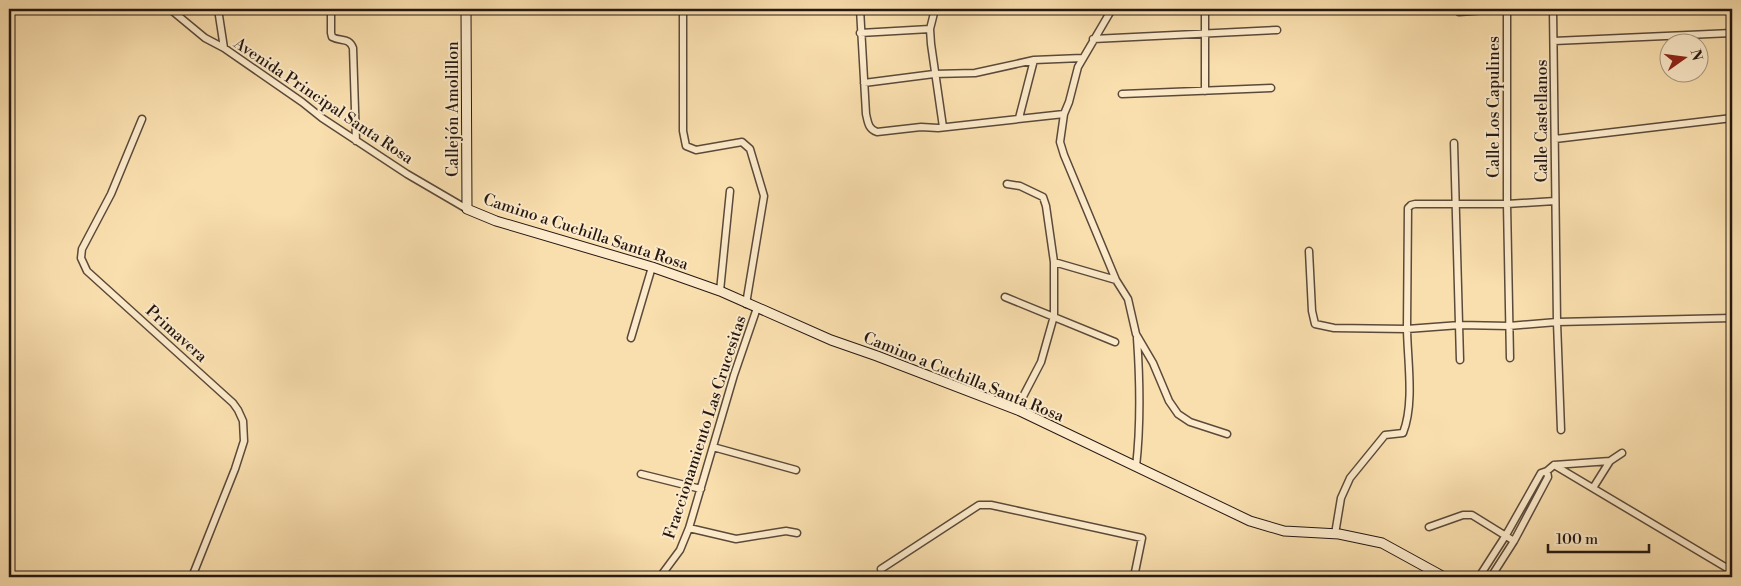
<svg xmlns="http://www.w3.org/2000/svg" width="1741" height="586" viewBox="0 0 1741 586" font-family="'Libre Bodoni',serif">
<rect width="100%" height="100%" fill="#fadfae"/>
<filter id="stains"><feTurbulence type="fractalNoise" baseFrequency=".004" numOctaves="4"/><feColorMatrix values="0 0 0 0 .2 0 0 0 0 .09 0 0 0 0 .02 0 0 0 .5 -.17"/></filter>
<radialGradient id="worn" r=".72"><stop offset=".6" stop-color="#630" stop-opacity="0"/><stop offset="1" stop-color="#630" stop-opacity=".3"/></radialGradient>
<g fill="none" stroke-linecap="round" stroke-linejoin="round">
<g stroke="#5a4a3a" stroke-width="9">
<path id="street" d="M170 9 205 38 224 48 302 102 322 118 407 174 467 209
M218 9 224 48
M331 9V33L332 37C341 42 349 37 353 48L356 141
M683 9V131L686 146 696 150 742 142 750 149 764 196 746 304
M860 9 866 114C868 122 868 129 877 132L921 127 938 128 1064 114
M935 9 930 29 931 44 943 127
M1112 9 1078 67 1069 102 1064 114 1060 142 1064 155 1116 280 1128 299 1136 334 1153 363 1169 401 1178 414 1190 422 1227 434
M1205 9V91
M1507 9V204L1510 358
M1553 9 1557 322 1561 430
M1459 12 1501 9
M860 33 930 29
M1093 39 1277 30
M1554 41 1732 33
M864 83 934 74 975 73 1034 60 1082 58
M1122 94 1271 88
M1019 118 1034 60
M142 119 111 194 82 249 81 258 87 271 233 403 238 410 243 421 244 441 235 469 192 577
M1555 139 1732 118
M1454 143 1460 360
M1007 184 1020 186 1043 197 1046 206 1054 262V316L1041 362 1016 410
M1309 251 1312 311 1315 324 1334 328 1407 329 1460 325 1509 326 1557 322 1732 318
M1054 262 1116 280
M720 291 730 191
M1005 297 1115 342
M631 338 652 267
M713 447 796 470
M1554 465 1732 571
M1136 467C1141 423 1140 381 1137 338
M641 474 701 489
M1593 488 1610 461 1622 453
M1429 527 1463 515H1472L1514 541
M689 528 736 539 786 531 797 533
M1335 534 1341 498 1350 478 1385 435 1403 433C1415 403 1407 358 1407 327 1407 287 1408 248 1408 208L1411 205 1415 204H1507L1555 201
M881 569 979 505H991L1142 538 1134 577
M660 577 680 550 689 528 734 375 757 308
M1479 577 1506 535 1541 473 1547 471 1554 465 1610 461
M1491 577 1514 541 1548 477 1547 471"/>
</g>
<g stroke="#251813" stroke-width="11">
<path id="secondary" d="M466 9 467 209 496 221 652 267 720 291 831 340 877 356 1020 411 1250 521 1284 531 1339 534 1382 543 1444 577"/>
</g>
<use href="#street" stroke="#fceaca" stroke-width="6"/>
<use href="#secondary" stroke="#fceaca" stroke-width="9"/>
</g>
<g text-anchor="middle" stroke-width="4" stroke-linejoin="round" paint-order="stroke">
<g font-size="16" fill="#251813" stroke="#fceaca">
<text transform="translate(324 100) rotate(34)" y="6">Avenida Principal Santa Rosa</text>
<text transform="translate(1493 107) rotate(-90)" y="6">Calle Los Capulines</text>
<text transform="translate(452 109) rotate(-90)" y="6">Callejón Amolillon</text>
<text transform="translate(1541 121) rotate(-90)" y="6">Calle Castellanos</text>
<text transform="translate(586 231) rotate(18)" y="6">Camino a Cuchilla Santa Rosa</text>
<text transform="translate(177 333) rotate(42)" y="6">Primavera</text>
<text transform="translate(964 376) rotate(22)" y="6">Camino a Cuchilla Santa Rosa</text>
<text transform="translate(704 427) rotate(-72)" y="6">Fraccionamiento Las Crucesitas</text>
</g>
</g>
<rect width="1741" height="586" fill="none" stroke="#fadfae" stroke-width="30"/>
<rect x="10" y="10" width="1721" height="566" fill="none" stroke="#251813" stroke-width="2.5"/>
<rect x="15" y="15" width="1711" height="556" fill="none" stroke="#251813"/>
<g transform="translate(1684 58) rotate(76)"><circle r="24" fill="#fceaca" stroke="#a69681"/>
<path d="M0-4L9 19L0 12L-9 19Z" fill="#8f2418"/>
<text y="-8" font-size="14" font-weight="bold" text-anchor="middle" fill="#251813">N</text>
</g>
<path d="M1548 544v8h101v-8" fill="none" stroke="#251813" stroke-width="2.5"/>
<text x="1556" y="544" font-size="15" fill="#251813" stroke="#fceaca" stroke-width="4" paint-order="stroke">100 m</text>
<rect width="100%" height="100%" filter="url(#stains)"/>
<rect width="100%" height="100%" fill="url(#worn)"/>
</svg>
